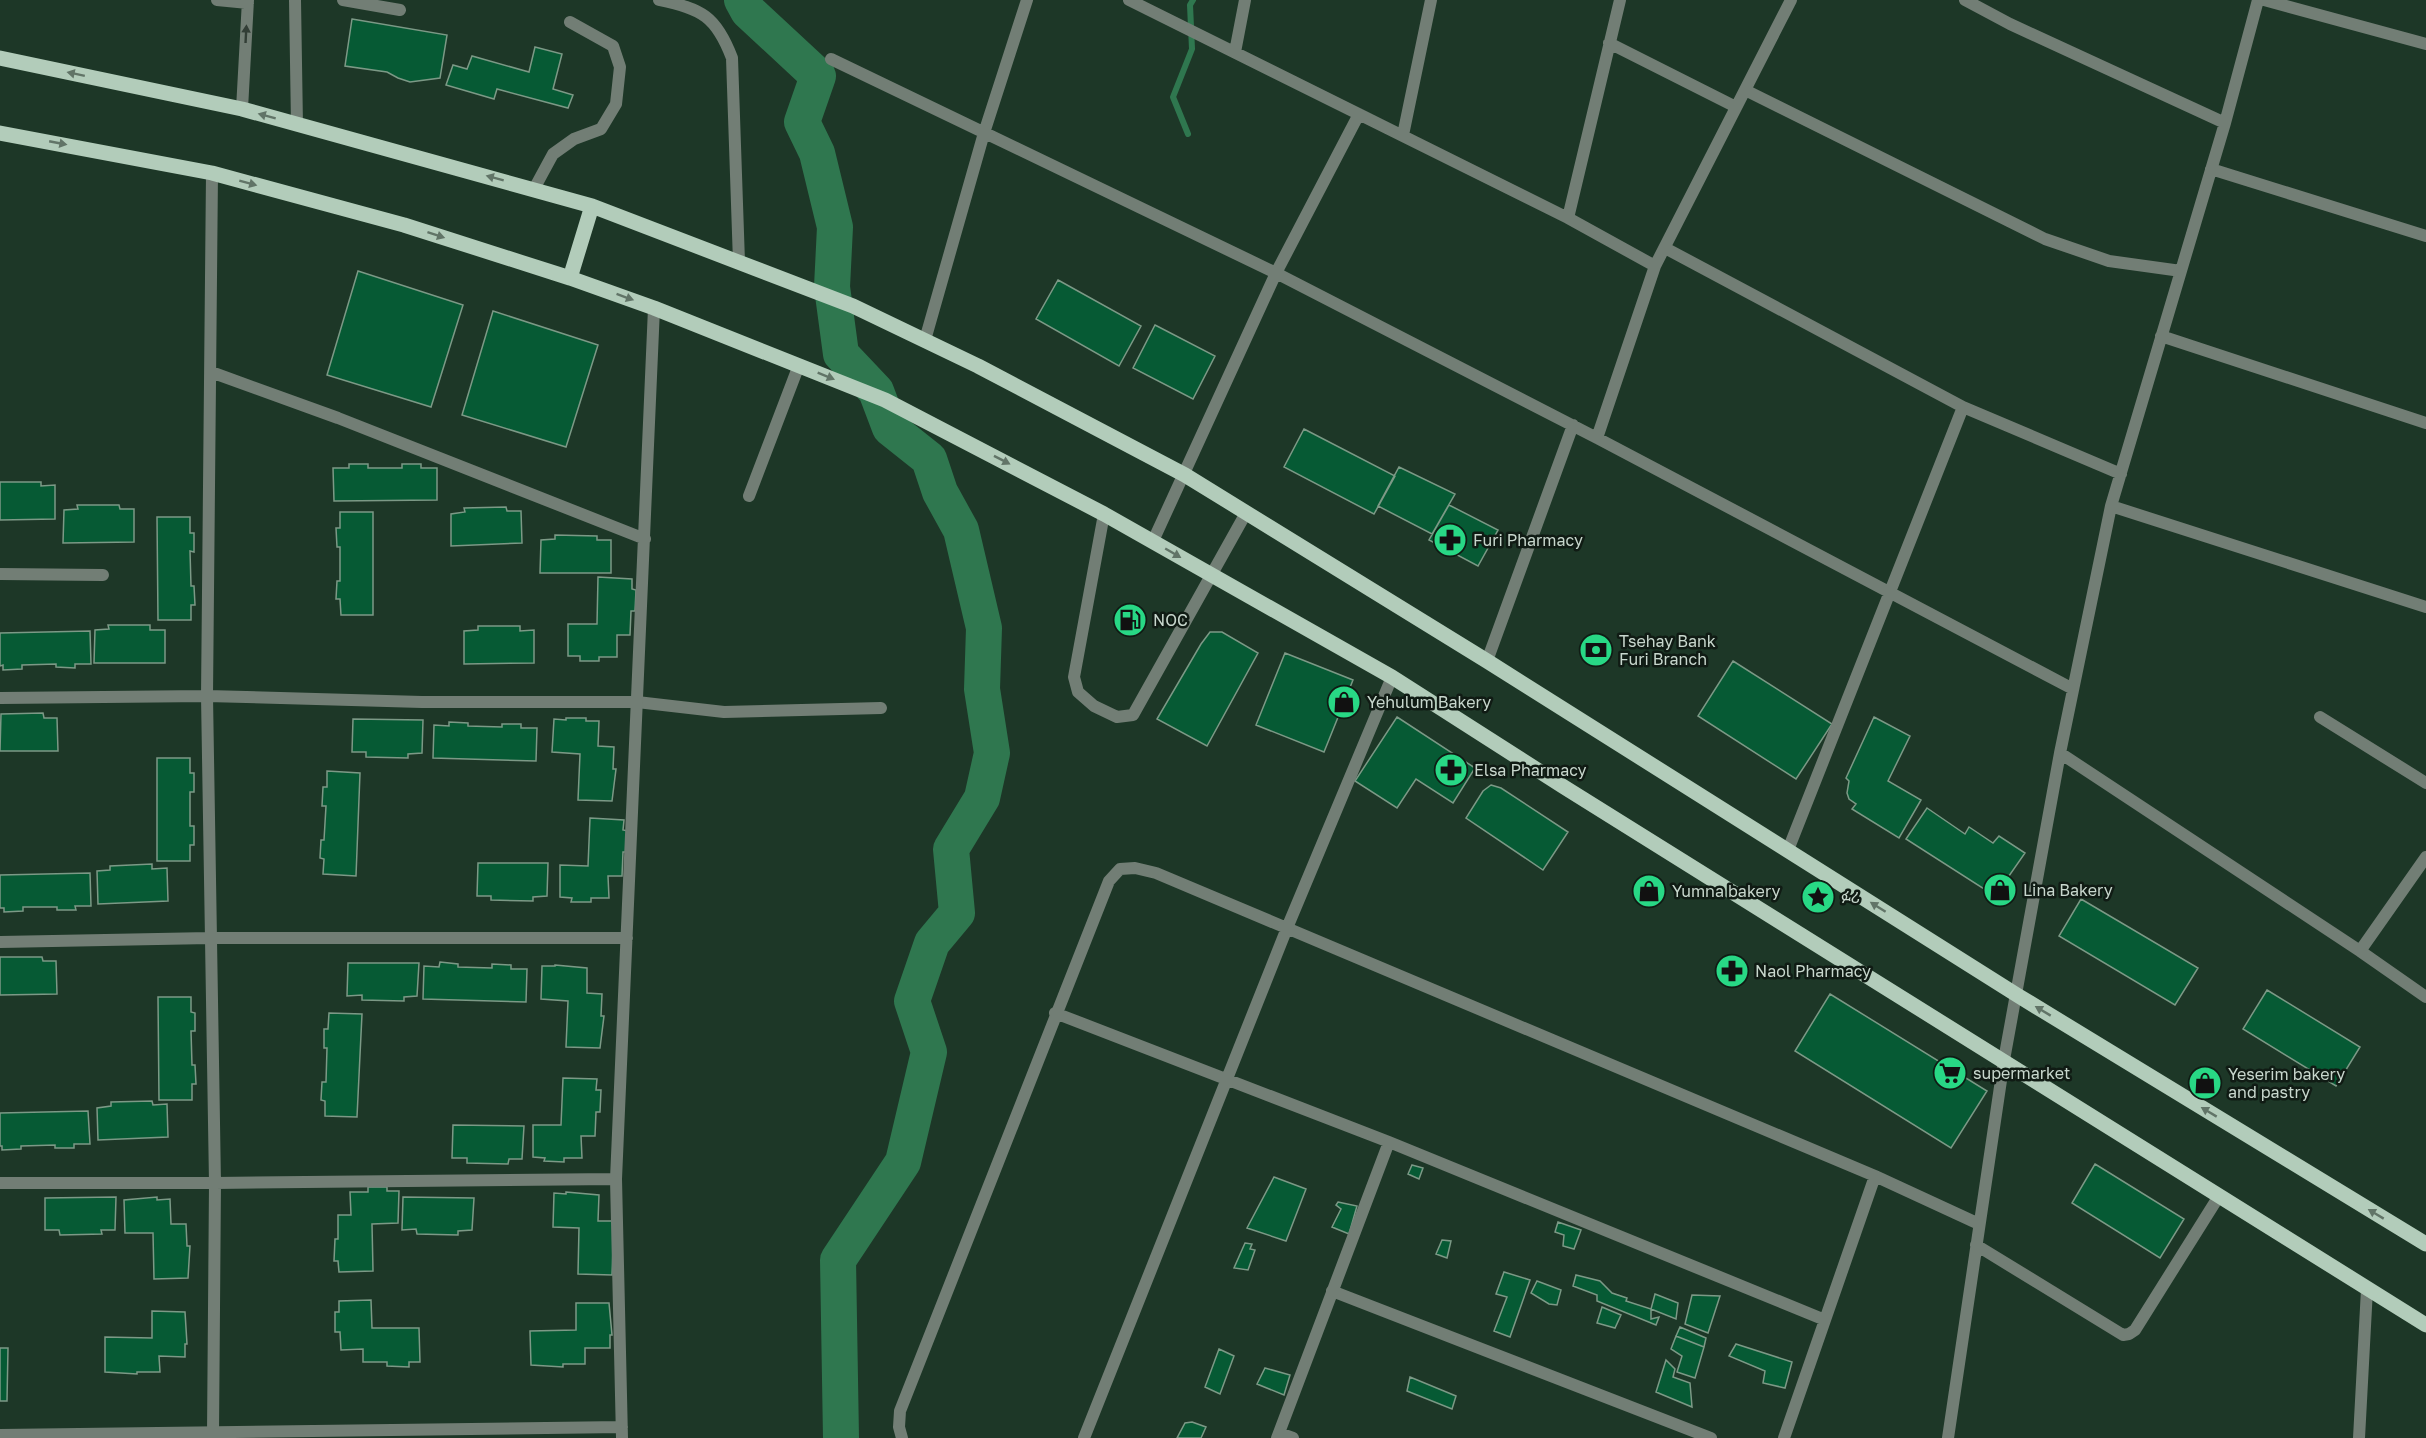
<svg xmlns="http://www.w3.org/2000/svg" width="2426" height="1438" viewBox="0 0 2426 1438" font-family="'Golos Text','Noto Sans Ethiopic',sans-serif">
<rect width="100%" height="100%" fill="#1d3727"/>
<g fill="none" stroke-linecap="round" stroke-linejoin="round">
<path stroke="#2f774f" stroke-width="6" d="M1188 134 1173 97 1192 49 1190 5 1193 0"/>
<path stroke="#2f774f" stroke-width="36" d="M742 0 748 11 818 76 802 122 817 153 835 227 832 287 841 354 876 391 890 428 929 459 940 492 961 530 984 628 982 689 992 753 982 798 951 849 957 913 932 943 912 1001 929 1052 903 1162 838 1260 841 1438"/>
</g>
<path fill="#065a34" stroke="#7c9986" stroke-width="1.5" d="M352 19 447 35 440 78 410 82 398 78 387 72 345 66Z
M535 47 562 54 553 89 573 95 568 108 497 89 494 99 446 85 453 65 467 69 472 56 529 72Z
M358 271 463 305 431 407 327 375Z
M1058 280 1141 326 1119 366 1036 319Z
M493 311 598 345 566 447 462 415Z
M1155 325 1215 356 1193 399 1133 368Z
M1304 429 1395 476 1374 514 1284 467Z
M349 464H368V468H402V464H421V468H437V500L334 501 333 468H349Z
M1399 467 1455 494 1432 534 1378 506Z
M0 482H41V486L55 485V519L0 520Z
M77 505H119L120 509H134V542L63 543 64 510 78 509Z
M1449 505 1498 530 1478 566 1429 540Z
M506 507 507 511H521L522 543 451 546V514L465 512 464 508Z
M340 512H373V615H341L340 599H336L337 581H340V547H337L336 528H340Z
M157 517H190V533H194V552L190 551 191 586H194L195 605H191V620H158Z
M555 535 597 536V540H611V573H540L541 540 555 539Z
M598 577 632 579V589L636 590 635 611H631L630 635H617V657H599V661H580V656H568V624H597Z
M108 625H150V630H165V663H94L95 630 109 629Z
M478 626H520V631L534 630V663L464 664V631L478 630Z
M90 631 91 664H75V668L56 667V664L22 665V669L3 670V665L0 666V633Z
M1210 632H1222L1258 653 1207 746 1157 719 1201 644Z
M1285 653 1353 680 1324 752 1256 725Z
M1733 661 1832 724 1796 779 1698 716Z
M43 713 44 718H57L58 751H0L1 714Z
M1397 717 1475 768 1453 803 1416 779 1397 808 1355 781Z
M1874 717 1910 736 1888 781 1921 800 1899 838 1852 809 1856 804 1849 799 1847 793 1849 781 1846 778Z
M566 718H586V721H599L598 746 614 747 613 769H616L612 801 578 800 580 754 552 752 554 719 566 720Z
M353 719 423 720 422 753 408 754V758L366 757V752H352Z
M449 722 468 723V726L502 727V724H521V728H537L536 761 433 758 434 725 449 726Z
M157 758H190V773H194V792H190V826H194V845H190V861H157Z
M327 771 360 773 356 876 323 874 324 859 320 858 321 840H324L326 806H322L323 787H327Z
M1491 785 1501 788 1568 832 1543 870 1466 818 1483 791Z
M1927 808 1965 834 1969 827 1993 843 1999 836 2025 853 1995 896 1906 839Z
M590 818 624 820 623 830 628 831 626 852H623L622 876H608L609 898H591V902H571L572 898 560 897V865L588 866Z
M478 863H548L547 896 533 897V901L491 900V896H477Z
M152 864V869L167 868 168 901 98 904 97 871 110 870V866Z
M90 873 91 906H75L76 910H57V907H23V911L4 912V908H0V875Z
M2081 899 2198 968 2175 1005 2059 936Z
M0 957H42L43 961H56L57 994 0 995Z
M440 962 458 964V967L492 968V964L511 965V969H527L526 1002 423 999 424 966 439 967Z
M348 963H419L417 996 404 997V1001L362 1000V995L347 996Z
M555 965 587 968V993L602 994 601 1016H604L600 1048 566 1047 568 1001 541 999 542 966H555Z
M2267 990 2360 1047 2336 1086 2243 1029Z
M1830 994 1987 1091 1951 1148 1795 1051Z
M158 997H191V1012L195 1013V1031H191L192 1065H195L196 1084H192V1100H159Z
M329 1013 362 1014 357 1117 325 1116V1101L321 1100 322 1082H326L327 1048H324V1029H328Z
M563 1078 597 1079 596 1090H601L600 1112H596L595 1136H581L582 1158H564V1162L544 1161 545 1158 533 1157V1125H561Z
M152 1101 153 1105 167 1104 168 1137 98 1140 97 1108 111 1106V1102Z
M88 1111 90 1144H74V1148H55V1145L21 1146V1149L2 1150V1146H0V1113Z
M453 1125 524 1126 522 1159H509L508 1164 467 1163V1158H452Z
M2095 1164 2184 1219 2160 1258 2072 1203Z
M1412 1165 1423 1168 1419 1179 1408 1174Z
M1274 1177 1306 1189 1286 1241 1247 1228Z
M368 1187H387V1191H399L398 1223 372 1224 373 1271 339 1272 338 1261H334L335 1239H338V1215H351L350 1192H368Z
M566 1192 599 1195 598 1221H614L612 1275 578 1274 579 1228 553 1227 554 1193 566 1194Z
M116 1197 115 1230H101L102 1234 60 1235 59 1230H45V1198Z
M157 1197V1200L170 1199 171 1224H186L187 1246H190L188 1278 154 1279 153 1233H125L124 1200Z
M403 1197 474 1198 472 1230 458 1231V1235L417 1234 416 1229 402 1230Z
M1338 1202 1357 1206 1349 1234 1332 1227 1341 1209 1336 1205Z
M1558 1222 1581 1230 1574 1249 1563 1246 1564 1235 1555 1232Z
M1442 1240 1451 1241 1447 1258 1436 1254Z
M1245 1243 1252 1244 1250 1249 1255 1250 1248 1270 1234 1268Z
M1504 1272 1530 1280 1510 1337 1494 1331 1507 1297 1496 1294Z
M1576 1275 1600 1281 1612 1293 1627 1298 1626 1301 1651 1309V1319L1659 1317 1656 1325 1597 1301V1295L1573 1286Z
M1537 1281 1561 1290 1557 1305 1549 1304 1531 1293Z
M1655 1294 1678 1303 1676 1319 1651 1309Z
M1692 1295 1720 1296 1708 1333 1685 1324Z
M371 1300 372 1328H419L420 1362H409V1367L387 1366V1362H363V1349L341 1350 340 1332H335V1312H339V1301Z
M576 1303H609L612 1335H610V1348H585V1364H563V1367L531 1365 530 1331 576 1330Z
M1602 1307 1621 1315 1615 1328 1597 1323Z
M152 1311 185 1312 187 1344H185V1357L159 1356 160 1372H137V1374L105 1372V1337L152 1338Z
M1680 1327 1706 1338 1704 1347 1676 1336Z
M1676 1336 1704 1347 1695 1378 1677 1372 1682 1356 1671 1349Z
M1736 1344 1792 1362 1785 1388 1763 1383 1765 1371 1729 1356Z
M0 1348H8L7 1401H0Z
M1219 1349 1234 1356 1220 1394 1205 1387Z
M1666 1360 1675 1369 1673 1377 1690 1383 1692 1407 1656 1392Z
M1265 1368 1290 1375 1284 1395 1257 1384Z
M1410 1377 1456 1396 1452 1409 1407 1391Z
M1192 1422 1206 1427 1201 1438H1177L1185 1423Z"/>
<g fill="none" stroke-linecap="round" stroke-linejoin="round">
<path stroke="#727e75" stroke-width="12" d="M534 189 553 154 574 139 601 129 616 104 620 67 613 46 570 22
M749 496 799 365
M1104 514 1074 677 1078 692 1094 706 1117 717 1133 715 1246 513
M637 702 724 712 881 708"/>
<path stroke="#727e75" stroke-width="12" d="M217 0 248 3
M295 0 297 125
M343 0 400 10
M659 0C702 9 716 16 732 58L739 262
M1129 0 1568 218 1620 0
M1965 0 2010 24 2225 123
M2264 0 2426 44
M1609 43 1736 107
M1235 52 1245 0
M831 59 1276 273 1597 438 2073 689
M1745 90 2045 239 2109 261 2181 271
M242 109 248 0
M1403 135 1431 0
M2211 169 2426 236
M212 173 207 696 215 1183 213 1434
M1568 218 1655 266
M1665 248 1963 407 2121 474
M2161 336 2426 423
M925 340 984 133 1027 0
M211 372 338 418 645 539
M1597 438 1655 266 1791 0
M2111 506 2426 607
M1153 541 1276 273 1359 114
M0 574 103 575
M1487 661 1573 425
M0 698 207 696 422 702H637
M2320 717 2426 783
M2060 753 2360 951 2426 997
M1788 850 1963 407
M0 942 210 938H627
M2360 951 2426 857
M1055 1013 1389 1142 1825 1320
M0 1183H215L616 1179
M1976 1245 2123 1335 2129 1334 2135 1330 2219 1196
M1332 1291 1711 1438
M1279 1433 1293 1438
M0 1435 622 1427
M622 1438 616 1179 654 308
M902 1438 899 1427 900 1411 1109 881 1120 869 1135 868 1156 873 1875 1176 1979 1224
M1084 1438 1287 928 1392 677
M1277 1438 1389 1142
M1784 1438 1875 1176
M1948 1438 2004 1060 2060 753 2111 506 2225 123 2258 0
M2359 1438 2367 1289"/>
<path stroke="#b2ccba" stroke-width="15" d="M0 58 242 109 592 206 853 306 978 366 1185 475 1487 661 2017 995 2426 1244
M0 133 212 173 404 225 570 278 654 308 885 400 1104 514 1392 677 1564 787 2426 1325
M570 278 592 206"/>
</g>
<defs><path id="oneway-solid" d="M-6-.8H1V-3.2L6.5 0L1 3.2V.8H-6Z" transform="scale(1.5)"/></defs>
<use fill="#323e36" href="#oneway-solid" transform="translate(246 34) rotate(-87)"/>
<g fill="#617467">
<use href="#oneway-solid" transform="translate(76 74) rotate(-168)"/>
<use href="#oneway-solid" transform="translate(267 116) rotate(-165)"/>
<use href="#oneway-solid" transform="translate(58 143) rotate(11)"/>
<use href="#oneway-solid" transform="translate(495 178) rotate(-165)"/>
<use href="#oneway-solid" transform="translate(248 183) rotate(15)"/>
<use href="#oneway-solid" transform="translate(436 235) rotate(18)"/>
<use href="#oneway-solid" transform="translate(625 297) rotate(20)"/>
<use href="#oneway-solid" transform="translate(826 376) rotate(22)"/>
<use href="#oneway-solid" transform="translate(1002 460) rotate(27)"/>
<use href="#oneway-solid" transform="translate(1173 553) rotate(30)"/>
<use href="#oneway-solid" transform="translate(1878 907) rotate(-148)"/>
<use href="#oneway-solid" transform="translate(2043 1011) rotate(-149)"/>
<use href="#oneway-solid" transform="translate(2209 1112) rotate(-149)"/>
<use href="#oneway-solid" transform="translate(2376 1214) rotate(-149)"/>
</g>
<defs>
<g id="pharmacy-disc" transform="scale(1.725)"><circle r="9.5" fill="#28d885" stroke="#101b14"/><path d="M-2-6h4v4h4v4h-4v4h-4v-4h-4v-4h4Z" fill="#111"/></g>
<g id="fuel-disc" transform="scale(1.725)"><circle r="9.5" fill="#28d885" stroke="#101b14"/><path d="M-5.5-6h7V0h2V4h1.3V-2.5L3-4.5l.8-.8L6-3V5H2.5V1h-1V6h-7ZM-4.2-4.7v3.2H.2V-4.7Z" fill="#111"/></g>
<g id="bank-disc" transform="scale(1.725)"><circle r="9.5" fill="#28d885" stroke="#101b14"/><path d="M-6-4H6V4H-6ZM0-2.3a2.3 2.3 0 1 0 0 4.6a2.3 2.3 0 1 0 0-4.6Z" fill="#111"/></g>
<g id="shop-disc" transform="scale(1.725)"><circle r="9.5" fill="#28d885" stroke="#101b14"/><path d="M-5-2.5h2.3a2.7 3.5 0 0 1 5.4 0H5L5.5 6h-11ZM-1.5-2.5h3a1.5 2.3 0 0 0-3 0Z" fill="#111"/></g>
<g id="sight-disc" transform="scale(1.725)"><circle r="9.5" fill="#28d885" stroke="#101b14"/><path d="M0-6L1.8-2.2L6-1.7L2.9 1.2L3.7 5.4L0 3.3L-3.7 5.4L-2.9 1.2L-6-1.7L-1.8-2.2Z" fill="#111"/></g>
<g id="supermarket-disc" transform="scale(1.725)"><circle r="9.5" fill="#28d885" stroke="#101b14"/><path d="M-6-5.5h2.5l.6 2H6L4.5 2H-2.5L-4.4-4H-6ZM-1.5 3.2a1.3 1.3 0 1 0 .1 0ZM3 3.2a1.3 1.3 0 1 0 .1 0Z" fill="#111"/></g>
</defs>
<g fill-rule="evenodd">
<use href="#pharmacy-disc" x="1450" y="540"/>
<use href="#fuel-disc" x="1130" y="620"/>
<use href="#bank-disc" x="1596" y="650"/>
<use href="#shop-disc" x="1344" y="702"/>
<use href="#pharmacy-disc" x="1451" y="770"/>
<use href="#shop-disc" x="2000" y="890"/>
<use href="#shop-disc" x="1649" y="891"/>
<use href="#sight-disc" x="1818" y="897"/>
<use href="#pharmacy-disc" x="1732" y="971"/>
<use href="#supermarket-disc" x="1950" y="1073"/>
<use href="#shop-disc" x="2205" y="1083"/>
</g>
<g text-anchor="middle" stroke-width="5" stroke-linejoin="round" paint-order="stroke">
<g font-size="16" fill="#c8d7cd" stroke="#101b14" text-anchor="start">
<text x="1473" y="546">Furi Pharmacy</text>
<text x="1153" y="626">NOC</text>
<text x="1619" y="647">Tsehay Bank<tspan x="1619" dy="18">Furi Branch</tspan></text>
<text x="1367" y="708">Yehulum Bakery</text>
<text x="1474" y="776">Elsa Pharmacy</text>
<text x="2023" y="896">Lina Bakery</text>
<text x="1672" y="897">Yumna bakery</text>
<text x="1841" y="903">ፉሪ</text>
<text x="1755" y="977">Naol Pharmacy</text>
<text x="1973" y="1079">supermarket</text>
<text x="2228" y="1080">Yeserim bakery<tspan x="2228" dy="18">and pastry</tspan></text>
</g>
</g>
</svg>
